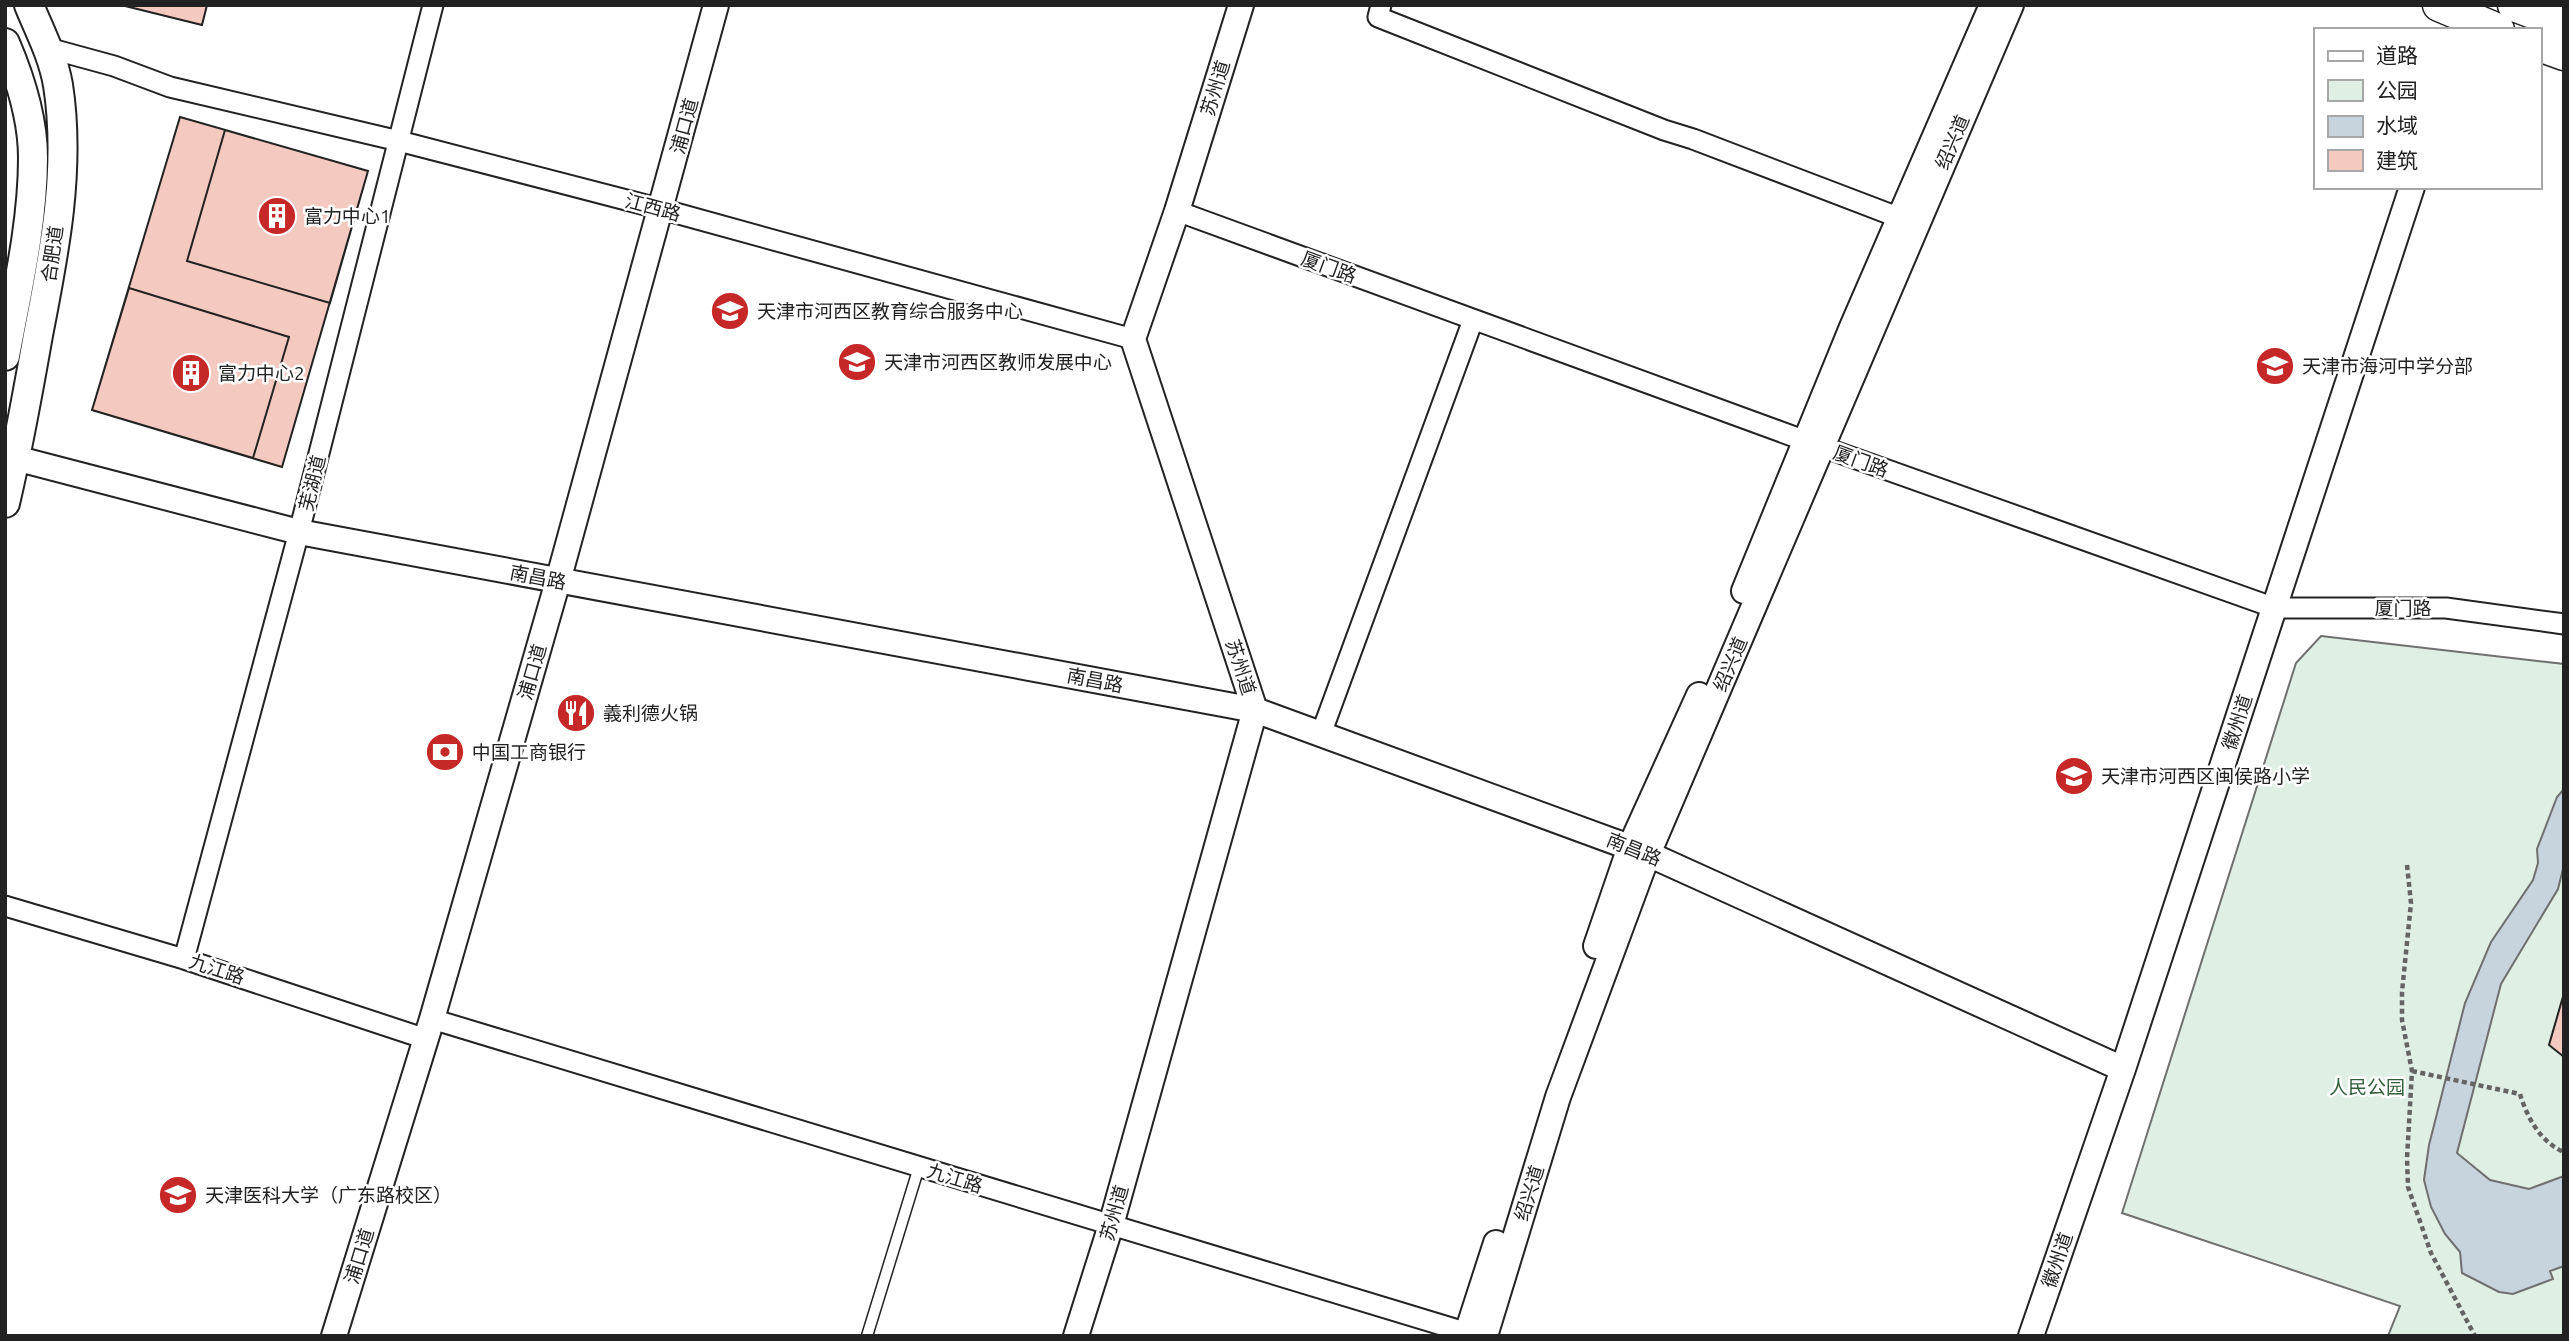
<svg xmlns="http://www.w3.org/2000/svg" width="2569" height="1341" viewBox="0 0 2569 1341" font-family="Ubuntu,'Noto Sans SC',sans-serif">
<rect width="100%" height="100%" fill="#fff"/>
<path fill="#e0efe3" stroke="#6f6f6f" stroke-width="2" d="M2321 636 2564 664V1336H2388L2400 1306 2122 1213 2296 663Z"/>
<path fill="#c7d3dd" stroke="#6f6f6f" stroke-width="2" d="M2564 789V865L2558 889 2501 984 2457 1153 2490 1180 2529 1189 2564 1176V1266L2550 1271 2553 1279 2513 1294 2499 1292 2462 1273 2460 1252 2445 1234 2431 1207 2424 1180 2429 1145 2465 1003 2491 942 2533 880 2538 863 2537 849 2557 797Z"/>
<path fill="#f3c9c0" stroke="#222" stroke-width="2" d="M121 5H207L202 25Z
M180 117 368 171 282 467 92 410Z
M225 130 368 171 330 303 187 261Z
M129 288 289 337 253 458 92 410Z
M2564 993V1057L2549 1045Z"/>
<g fill="none" stroke-linecap="round" stroke-linejoin="round">
<g stroke="#222" stroke-width="13">
<path id="service" d="M867 1336 919 1167"/>
</g>
<g stroke="#222" stroke-width="23">
<path id="minor" d="M1381 5 1378 17 1664 130 1693 139 1900 218
M48 48 114 66 170 87 399 141 661 209 1133 339
M1177 211 1806 441 2275 608H2446L2564 624
M1321 734 1473 320
M5 906 184 959 426 1039
M184 959 299 532 433 5
M432 1019 1478 1336"/>
</g>
<g stroke="#222" stroke-width="28">
<path id="tertiary" d="M15 458 299 532 1255 710 1648 854 2123 1069
M1744 591 1852 327 1992 5
M1596 946 1630 847 1699 695
M334 1336 432 1019 558 581 716 5
M1076 1336 1111 1225 1255 710 1133 339 1177 211 1241 5
M1466 1336 1496 1243
M1485 1336 1558 1097 1648 854 2011 5
M2031 1336 2123 1069 2412 187"/>
</g>
<g stroke="#222" stroke-width="32">
<path id="secondary" d="M5 43C20 78 33 119 33 158 33 224 17 291 5 356
M5 503C18 448 28 392 38 335 54 254 71 168 58 85 53 56 40 32 29 5"/>
</g>
<g stroke="#222" stroke-width="35">
<path id="primary" d="M2439 5 2498 30
M2514 5 2564 24
M2539 45 2564 54"/>
</g>
<path stroke="#646464" stroke-width="4.5" stroke-dasharray="5 3.5" stroke-linecap="butt" d="M2407 865 2411 903 2402 992V1020L2412 1071 2407 1158 2408 1187 2431 1253 2475 1336
M2412 1071 2520 1094C2527 1117 2540 1142 2564 1152"/>
<use href="#service" stroke="#fff" stroke-width="10"/>
<use href="#minor" stroke="#fff" stroke-width="19"/>
<use href="#tertiary" stroke="#fff" stroke-width="24"/>
<use href="#secondary" stroke="#fff" stroke-width="28"/>
<use href="#primary" stroke="#fff" stroke-width="32"/>
</g>
<defs>
<g id="building-disc" transform="scale(2.0125)"><circle r="9.5" fill="#c62828" stroke="#fff"/><path d="M-4-6H4V6H1V3H-1V6H-4ZM-2.5-4.3h1.7v1.8h-1.7ZM.8-4.3h1.7v1.8H.8ZM-2.5-1h1.7V.8h-1.7ZM.8-1h1.7V.8H.8Z" fill="#fff"/></g>
<g id="school-disc" transform="scale(2.0125)"><circle r="9.5" fill="#c62828" stroke="#fff"/><path d="M0-5L7-2L0 1L-7-2ZM-4 1L0 2.5L4 1V4Q0 6-4 4Z" fill="#fff"/></g>
<g id="restaurant-disc" transform="scale(2.0125)"><circle r="9.5" fill="#c62828" stroke="#fff"/><path d="M-5-6h1v4h1v-4h1v4h1v-4h1v5L-1.5 .5V6h-2V.5L-5-1ZM5-6V6H3V1.5H1.5Q1.5-4 5-6Z" fill="#fff"/></g>
<g id="bank-disc" transform="scale(2.0125)"><circle r="9.5" fill="#c62828" stroke="#fff"/><path d="M-6-4H6V4H-6ZM0-2.3a2.3 2.3 0 1 0 0 4.6a2.3 2.3 0 1 0 0-4.6Z" fill="#fff"/></g>
<g id="university-disc" transform="scale(2.0125)"><circle r="9.5" fill="#c62828" stroke="#fff"/><path d="M0-5L7-2L0 1L-7-2ZM-4 1L0 2.5L4 1V4Q0 6-4 4Z" fill="#fff"/></g>
</defs>
<g fill-rule="evenodd">
<use href="#building-disc" x="277" y="216"/>
<use href="#school-disc" x="730" y="311"/>
<use href="#school-disc" x="857" y="362"/>
<use href="#school-disc" x="2275" y="366"/>
<use href="#building-disc" x="191" y="373"/>
<use href="#restaurant-disc" x="576" y="713"/>
<use href="#bank-disc" x="445" y="752"/>
<use href="#school-disc" x="2074" y="776"/>
<use href="#university-disc" x="178" y="1195"/>
</g>
<g text-anchor="middle" stroke-width="5" stroke-linejoin="round" paint-order="stroke">
<g font-size="19" fill="#222" stroke="#fff">
<text transform="translate(1215 88) rotate(-73)" y="7">苏州道</text>
<text transform="translate(684 126) rotate(-75)" y="7">浦口道</text>
<text transform="translate(1952 142) rotate(-67)" y="7">绍兴道</text>
<text transform="translate(653 207) rotate(15)" y="7">江西路</text>
<text transform="translate(52 254) rotate(-82)" y="7">合肥道</text>
<text transform="translate(1329 267) rotate(20)" y="7">厦门路</text>
<text transform="translate(1861 461) rotate(20)" y="7">厦门路</text>
<text transform="translate(312 483) rotate(-76)" y="7">芜湖道</text>
<text transform="translate(538 577) rotate(11)" y="7">南昌路</text>
<text x="2403" y="615">厦门路</text>
<text transform="translate(1730 664) rotate(-67)" y="7">绍兴道</text>
<text transform="translate(1241 667) rotate(72)" y="7">苏州道</text>
<text transform="translate(532 672) rotate(-74)" y="7">浦口道</text>
<text transform="translate(1095 680) rotate(11)" y="7">南昌路</text>
<text transform="translate(2237 722) rotate(-72)" y="7">徽州道</text>
<text transform="translate(1634 849) rotate(22)" y="7">南昌路</text>
<text transform="translate(217 969) rotate(18)" y="7">九江路</text>
<text transform="translate(955 1178) rotate(17)" y="7">九江路</text>
<text transform="translate(1529 1193) rotate(-73)" y="7">绍兴道</text>
<text transform="translate(1114 1213) rotate(-74)" y="7">苏州道</text>
<text transform="translate(359 1256) rotate(-73)" y="7">浦口道</text>
<text transform="translate(2057 1260) rotate(-71)" y="7">徽州道</text>
</g>
<g font-size="19" fill="#222" stroke="#fff" text-anchor="start">
<text x="304" y="223">富力中心1</text>
<text x="757" y="318">天津市河西区教育综合服务中心</text>
<text x="884" y="369">天津市河西区教师发展中心</text>
<text x="2302" y="373">天津市海河中学分部</text>
<text x="218" y="380">富力中心2</text>
<text x="603" y="720">義利德火锅</text>
<text x="472" y="759">中国工商银行</text>
<text x="2101" y="783">天津市河西区闽侯路小学</text>
<text x="205" y="1202">天津医科大学（广东路校区）</text>
</g>
<g font-size="19" fill="#2f5e38" stroke="#fff">
<text x="2367" y="1094">人民公园</text>
</g>
</g>
<rect width="2569" height="1341" fill="none" stroke="#222222" stroke-width="14"/>
<rect x="2314" y="28" width="228" height="161" fill="#ffffff" stroke="#a7a7a7" stroke-width="2"/>
<rect x="2328" y="51" width="35" height="10" fill="#ffffff" stroke="#a7a7a7" stroke-width="2"/>
<text x="2376" y="63" font-size="21" fill="#222222">道路</text>
<rect x="2328" y="80" width="35" height="21" fill="#e0efe3" stroke="#a7a7a7" stroke-width="2"/>
<text x="2376" y="98" font-size="21" fill="#222222">公园</text>
<rect x="2328" y="116" width="35" height="21" fill="#c7d3dd" stroke="#a7a7a7" stroke-width="2"/>
<text x="2376" y="133" font-size="21" fill="#222222">水域</text>
<rect x="2328" y="150" width="35" height="21" fill="#f3c9c0" stroke="#a7a7a7" stroke-width="2"/>
<text x="2376" y="168" font-size="21" fill="#222222">建筑</text>
</svg>
